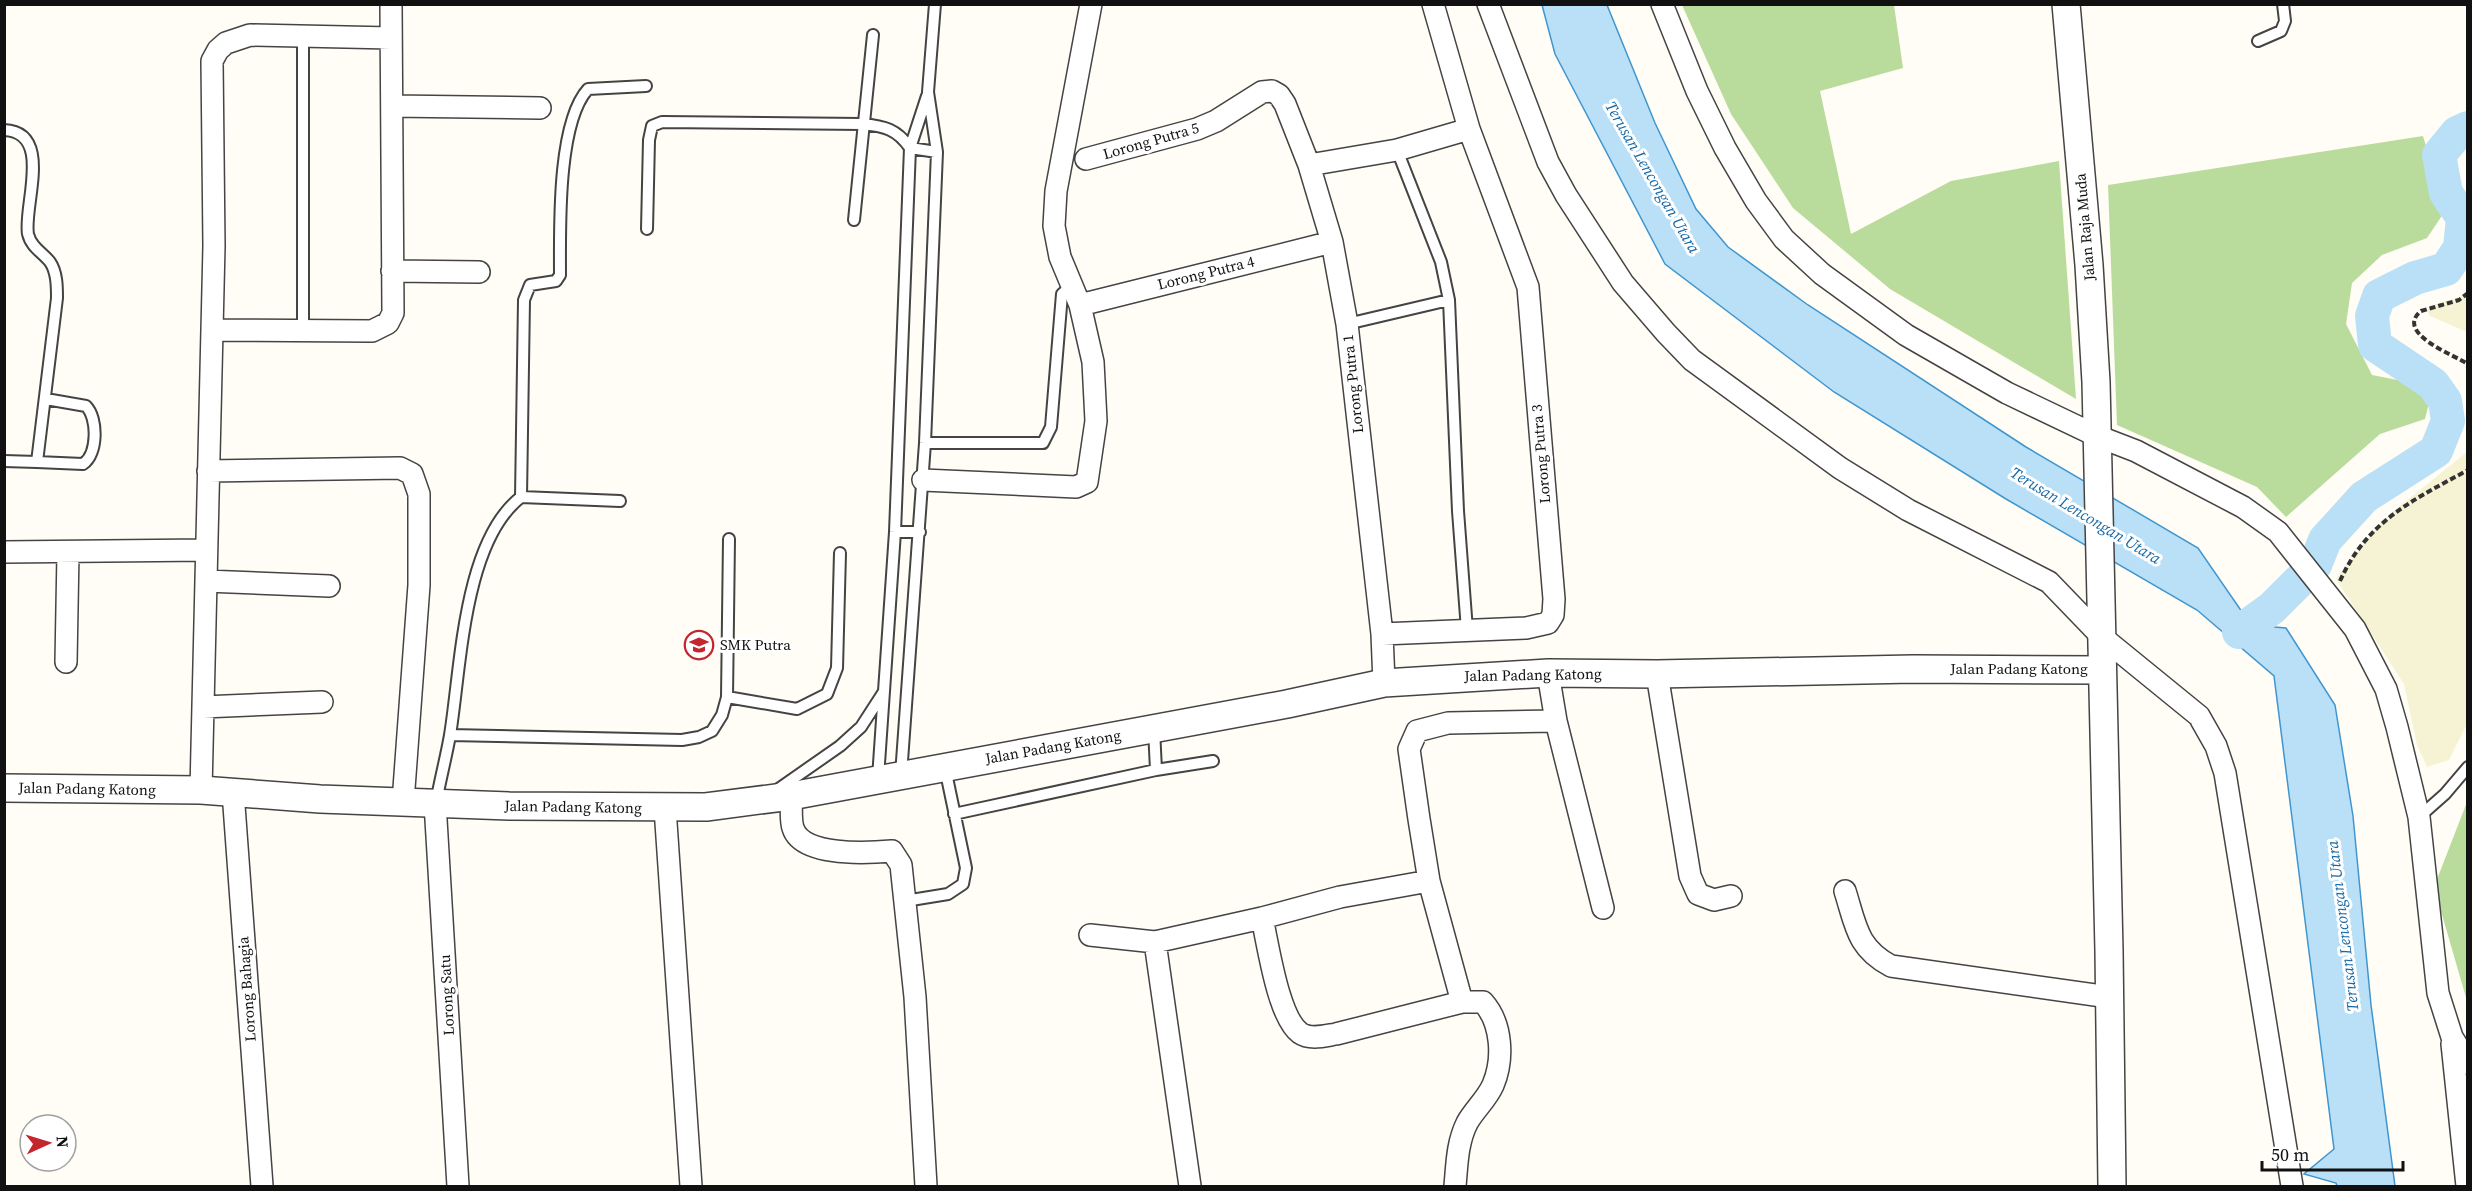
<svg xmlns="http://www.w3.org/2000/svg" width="2472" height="1191" viewBox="0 0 2472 1191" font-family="'Source Serif 4',serif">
<rect width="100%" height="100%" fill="#fffdf5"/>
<path fill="#f6f3d4" d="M2467 295V332L2430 316 2427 310 2433 305Z
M2467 452V724L2449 760 2427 767 2417 745 2404 684 2336 579 2383 520Z"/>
<path fill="#b9dc9c" d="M1682 5H1894L1903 68 1820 91 1851 234 1951 181 2059 161 2076 399 1890 289 1793 208 1731 114Z
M2423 136 2445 211 2427 238 2382 255 2352 283 2346 324 2372 375 2433 387 2425 419 2380 434 2286 517 2257 487 2117 425 2108 185Z
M2467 802V1001L2434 887Z"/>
<path fill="#b9e0f7" stroke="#3f96cf" stroke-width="1.5" d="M1542 5H1607L1655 123 1696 209 1728 247 1808 305 2026 447 2198 548 2251 625 2286 628 2335 705 2353 816 2371 1005 2395 1186H2337L2336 1183 2304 1174 2334 1149 2274 676 2197 610 2006 499 1834 392 1665 264 1555 54Z"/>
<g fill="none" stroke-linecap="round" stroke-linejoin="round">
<path stroke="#b9e0f7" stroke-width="34" d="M2239 632 2272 608 2315 565 2325 540 2364 497 2436 451 2448 421 2445 401 2433 384 2375 345 2372 316 2379 296 2415 278 2446 269 2460 248 2463 218 2446 193 2439 155 2457 133 2468 128"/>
<g stroke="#444" stroke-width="14">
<path id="service" d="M2258 41 2281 31 2285 21 2283 4
M4 130C54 132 23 206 28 234 31 247 43 253 50 262 57 272 57 287 57 298L37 462 4 461
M1397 150 1441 262 1449 300 1458 511 1467 630
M854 220 873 35
M647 229 649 140 652 126 662 122 862 124C884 126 897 129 910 148L937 152
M1347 324 1449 300
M303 330V36
M925 443H1043L1051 427 1062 294 1071 286
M37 462 83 464C98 454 98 418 86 406L46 399
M521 497 524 300 530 285 556 281 560 275C560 229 557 123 588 89L646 86
M895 532H920
M727 697 797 709 827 694 837 668 840 553
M450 735 682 740 699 737 712 731 722 715 727 697 729 539
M1156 770 1213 761
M901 775 925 443 937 152 928 92 935 4
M878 778 895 532 910 148 927 96
M777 790 840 746 861 727 883 693
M436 803C440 780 446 758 450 735 461 668 463 542 521 497L620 501
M954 814 1156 770 1154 729
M2419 817 2445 794 2468 767
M905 901 948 894 963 884 966 868 945 768"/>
</g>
<g stroke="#444" stroke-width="24">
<path id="minor" d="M1433 4 1469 129
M1488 4 1548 162 1566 195 1623 283 1666 333 1692 360 1840 468 1908 510 2049 582 2102 637 2199 716 2216 746 2225 773 2292 1186
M1662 4 1697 91 1725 148 1756 201 1784 239 1822 274 1906 335 2007 393 2097 436 2136 451 2243 507 2278 532 2355 629 2386 689 2397 727 2419 817 2438 993 2452 1037 2468 1063
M392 106 540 108
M1086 159 1197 129 1216 121 1262 92 1272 91 1279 95 1285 104 1309 165 1332 242 1347 324 1382 634 1384 683
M1309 165 1397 150 1469 129 1528 287 1554 599 1553 615 1548 623 1526 628 1382 634
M392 271 479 272
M1080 305 1332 242
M212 330 372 331 388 323 393 313 391 4
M208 471 400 468 412 474 419 494V585L403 802
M923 480 1076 487 1087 482 1096 421 1093 362 1080 305 1060 257 1054 226 1056 191 1091 4
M4 552 206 550
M206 581 329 586
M66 662 68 553
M1548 673 1556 721 1603 908
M1657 674 1690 876 1698 894 1714 900 1731 896
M203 707 322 702
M201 790 214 246 212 61 218 50 226 43 250 35 391 38
M233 792 262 1186
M791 796C792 806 790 819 793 828 802 857 868 853 892 851L901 865 915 997 926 1186
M435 803 458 1186
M665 808 691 1186
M1845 891C1856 926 1857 948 1891 966L2109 997
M1262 918C1268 944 1278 1017 1300 1033 1310 1040 1324 1036 1336 1034L1462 1002 1429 881 1419 819 1409 749 1417 731 1448 723 1556 721
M1090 935 1155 942 1262 918 1340 897 1429 881
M1155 942 1190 1186
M2452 1044 2467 1186
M1455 1186C1457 1165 1457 1143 1467 1123 1474 1110 1487 1099 1493 1085 1504 1059 1502 1023 1483 1002H1462"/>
</g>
<g stroke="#444" stroke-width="30">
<path id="tertiary" d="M2066 4 2089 265 2096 382 2109 951 2112 1186
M4 788 201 790 320 799 509 806 706 807 791 796 1287 704 1384 683 1548 673 1657 674 1913 669 2102 670"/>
</g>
<path stroke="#333" stroke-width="4" stroke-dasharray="6 3" stroke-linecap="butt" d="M2468 293 2459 300 2421 311C2394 333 2454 355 2468 364
M2340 581C2367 521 2413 500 2468 470"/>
<use href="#service" stroke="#fff" stroke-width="10"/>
<use href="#minor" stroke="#fff" stroke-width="21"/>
<use href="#tertiary" stroke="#fff" stroke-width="27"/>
</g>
<defs>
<g id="school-ring" transform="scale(1.5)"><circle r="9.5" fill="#fff" stroke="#c4262e" stroke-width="1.5"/><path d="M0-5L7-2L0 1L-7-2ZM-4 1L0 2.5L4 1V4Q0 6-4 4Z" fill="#c4262e"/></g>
</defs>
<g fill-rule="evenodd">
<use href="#school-ring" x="699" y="645"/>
</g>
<g text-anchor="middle" stroke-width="6" stroke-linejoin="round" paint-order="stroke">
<g font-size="15" fill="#111" stroke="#fff">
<text transform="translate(1151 141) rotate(-16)" y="5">Lorong Putra 5</text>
<text transform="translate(2085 227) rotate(-95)" y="5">Jalan Raja Muda</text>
<text transform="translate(1206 273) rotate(-14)" y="5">Lorong Putra 4</text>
<text transform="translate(1353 384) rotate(-96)" y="5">Lorong Putra 1</text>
<text transform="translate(1541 454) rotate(-95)" y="5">Lorong Putra 3</text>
<text x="2019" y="674">Jalan Padang Katong</text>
<text transform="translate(1533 675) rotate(-1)" y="5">Jalan Padang Katong</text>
<text transform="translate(1053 747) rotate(-10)" y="5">Jalan Padang Katong</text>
<text transform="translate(87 789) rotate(1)" y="5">Jalan Padang Katong</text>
<text transform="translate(573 807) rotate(1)" y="5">Jalan Padang Katong</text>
<text transform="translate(247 989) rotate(-94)" y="5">Lorong Bahagia</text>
<text transform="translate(447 995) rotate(-93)" y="5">Lorong Satu</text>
</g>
<g font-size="15" fill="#111" stroke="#fff" text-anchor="start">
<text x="720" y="650">SMK Putra</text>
</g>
<g font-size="16" font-style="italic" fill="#1768a6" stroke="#fff">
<text transform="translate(1653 177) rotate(60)" y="6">Terusan Lencongan Utara</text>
<text transform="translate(2086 515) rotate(31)" y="6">Terusan Lencongan Utara</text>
<text transform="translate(2342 926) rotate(-97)" y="6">Terusan Lencongan Utara</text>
</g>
</g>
<rect width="2472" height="1191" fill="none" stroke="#111111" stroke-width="12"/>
<g transform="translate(48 1143) rotate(86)"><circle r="28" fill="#ffffff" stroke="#a0a0a0" stroke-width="1.5"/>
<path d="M0-4.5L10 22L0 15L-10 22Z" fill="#c4262e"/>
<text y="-9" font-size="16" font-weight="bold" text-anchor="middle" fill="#111111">N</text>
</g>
<path d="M2262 1161v9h141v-9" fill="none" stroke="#111111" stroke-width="3"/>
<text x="2271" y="1161" font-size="18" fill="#111111" stroke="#ffffff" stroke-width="4.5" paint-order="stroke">50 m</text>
</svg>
